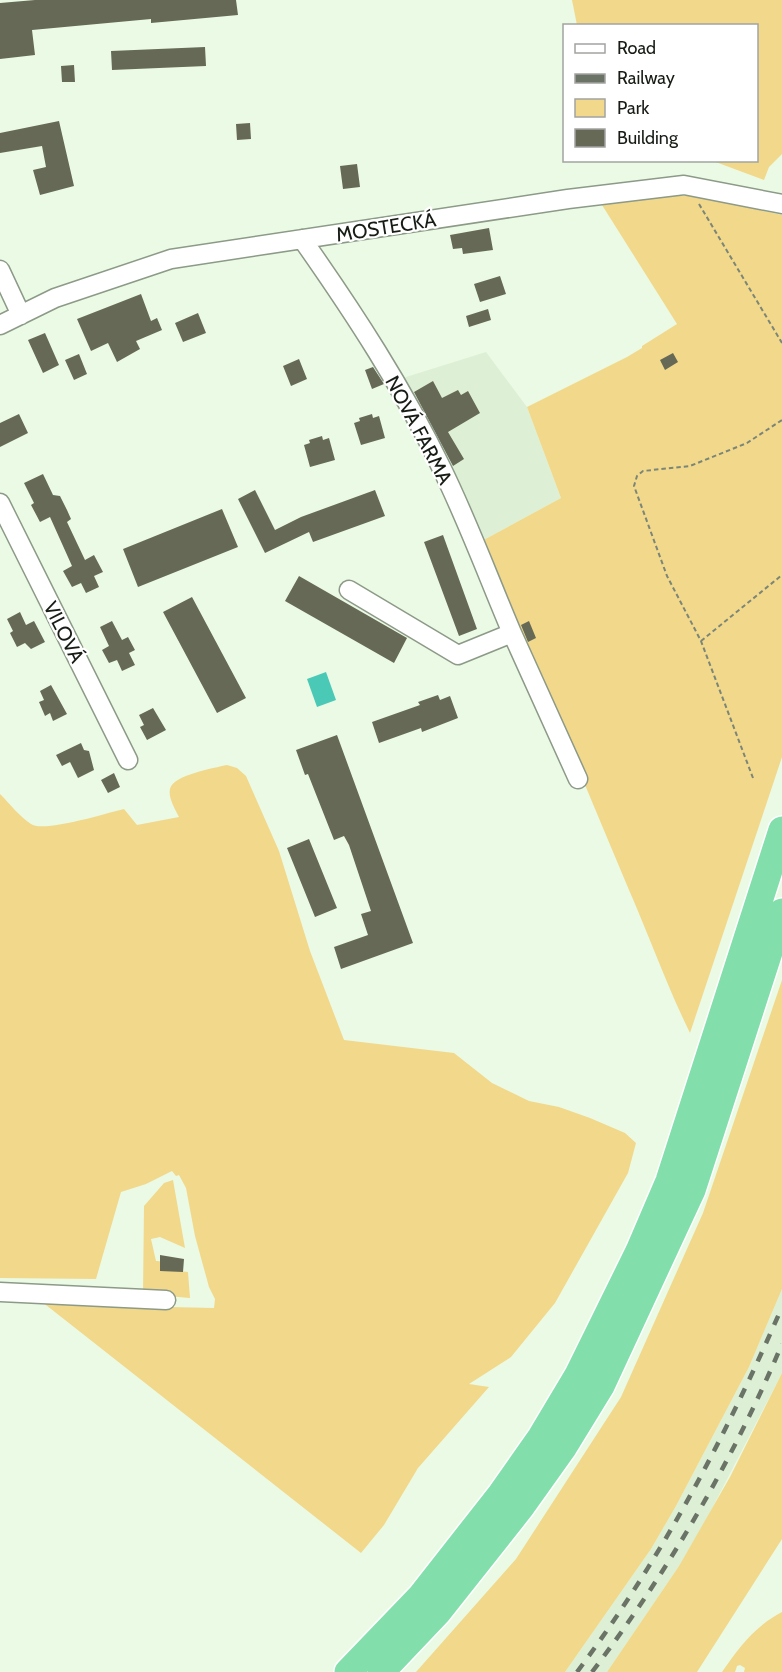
<svg xmlns="http://www.w3.org/2000/svg" width="782" height="1672" viewBox="0 0 782 1672" font-family="Cabin,sans-serif">
<rect width="100%" height="100%" fill="#ebfae5"/>
<path fill="#ddf0d5" d="M486 352 527 407 561 498 480 542 400 382 406 377Z
M782 1289V1373L705 1522 679 1566 607 1672H565L651 1549 676 1506 749 1367Z"/>
<path fill="#f2d88a" d="M572 0H782V154L769 167 764 180 713 161 756 160V26L577 25Z
M672 196H699L782 215V757L690 1033C667 986 650 938 629 890 580 774 533 657 480 542L561 498 527 407 627 357 642 348V346L677 324 602 205Z
M227 765 237 768 246 776 279 851 310 951 344 1040 454 1053 492 1083 529 1101 559 1107 590 1118 625 1133 636 1143 628 1173 555 1303 511 1357 469 1384 489 1387 418 1468 384 1525 361 1553 32 1294 170 1307 214 1308 215 1299 209 1287 195 1236 186 1188 179 1175 176 1176 172 1171 146 1184 121 1192 96 1279 0 1278V794C10 804 20 817 31 824 43 833 107 813 124 809L137 825 179 817C175 809 168 798 170 789 173 775 214 768 227 765Z
M782 980V1289L749 1367 676 1506 651 1549 565 1672H416L516 1559 621 1397 703 1213Z
M173 1180 185 1248 160 1237 151 1239 156 1261C167 1260 176 1272 188 1272L190 1298 143 1294 144 1206 164 1183Z
M782 1373V1539L697 1672H607L679 1566 730 1477Z
M782 1612V1672H744L745 1668 740 1665 737 1666 735 1672H722C739 1648 755 1626 782 1612Z"/>
<path fill="#4acab6" d="M326 672 336 700 317 707 307 679Z"/>
<path fill="#666955" d="M35 0H236L238 15 151 23V19L32 30 35 55 0 59V3Z
M205 47 206 66 112 70 111 51Z
M74 65 75 82H62L61 66Z
M59 121 74 186 40 195 33 170 46 167 42 146 0 153V133Z
M250 123 251 139 237 140 236 124Z
M357 164 360 187 343 189 340 166Z
M489 228 493 250 463 254 462 248 453 249 450 235Z
M500 276 506 294 480 302 474 284Z
M141 294 151 321 157 318 162 330 136 341 140 349 117 362 108 343 91 351 77 319Z
M488 309 491 320 469 327 466 316Z
M198 313 206 333 183 342 175 323Z
M45 333 59 365 43 373 28 340Z
M673 353 678 362 665 370 660 360Z
M79 354 87 374 74 380 65 360Z
M299 359 307 379 291 386 283 366Z
M373 367 384 384 372 389 365 370Z
M433 381 442 398 458 390 461 395 468 391 480 413 448 432 464 459 453 466 414 392Z
M19 414 28 433 0 447V423Z
M372 414 373 418 379 416 385 438 361 445 354 423 360 421 359 418Z
M322 436 323 440 329 438 335 460 310 467 304 445 310 443 309 440Z
M43 474 53 495 60 496 67 510 71 519 67 522 85 560 94 555 103 572 94 576 99 587 86 593 81 583 72 587 63 571 72 566 50 517 40 522 31 505 34 503 24 483Z
M255 490 275 530 301 517 375 490 385 516 313 542 309 532 265 553 238 499Z
M222 509 238 547 138 587 123 549Z
M443 535 477 629 459 636 424 542Z
M299 576 407 638 394 663 285 601Z
M192 597 246 698 217 713 163 612Z
M20 612 26 625 34 621 45 642 31 649 25 643 17 647 10 633 13 631 7 619Z
M112 621 122 640 128 637 135 650 129 653 135 665 122 671 117 660 109 663 102 650 109 646 100 627Z
M529 621 536 638 528 642 521 625Z
M51 685 67 714 53 721 50 713 45 716 39 702 44 700 40 691Z
M438 695 440 700 450 696 458 718 422 732 421 728 379 743 372 722 420 705 418 702Z
M153 708 166 730 147 740 140 727 144 725 139 715Z
M337 735 413 943 341 969 334 947 368 935 361 914 371 911 349 845 344 836 334 840 308 774 305 775 296 750Z
M81 743 84 750 89 751 94 770 78 778 70 762 62 766 56 755Z
M114 773 120 787 108 793 101 780Z
M309 839 337 908 315 917 287 848Z
M160 1255 184 1259 183 1272 160 1271Z"/>
<g fill="none" stroke-linecap="round" stroke-linejoin="round">
<g stroke="#8c9a87" stroke-width="21">
<path id="minor" d="M302 239C354 313 403 388 442 469 468 522 489 579 512 633
M0 270 21 315
M0 325 55 298 171 259 568 199 684 185 782 204
M0 503 128 760
M349 590 458 655 512 633 578 779
M0 1292 166 1300"/>
</g>
<g stroke="#fff" stroke-width="30">
<path id="highway" d="M348 1672 421 1596 501 1494 541 1437 578 1375 639 1251 669 1181 782 830
M381 1672 438 1612 521 1507 563 1448 601 1386 692 1190 782 912"/>
</g>
<path stroke="#7c8678" stroke-width="2" stroke-dasharray="4.5 3" stroke-linecap="butt" d="M699 204 782 343
M701 641 782 575
M753 778 701 641 667 576 634 486 637 476 643 471 690 466 747 443 782 420"/>
<use href="#minor" stroke="#fff" stroke-width="18"/>
<use href="#highway" stroke="#82dfac" stroke-width="27"/>
<path stroke="#6a7366" stroke-width="4.5" stroke-dasharray="10 10" stroke-linecap="butt" d="M577 1672C661 1560 726 1436 782 1307
M592 1672C668 1572 733 1460 782 1344"/>
</g>
<g text-anchor="middle" stroke-width="4.5" stroke-linejoin="round" paint-order="stroke">
<g font-size="20" fill="#171c15" stroke="#fff">
<text transform="translate(386 227) rotate(-9)" y="7">MOSTECKÁ</text>
<text transform="translate(419 430) rotate(62)" y="7">NOVÁ FARMA</text>
<text transform="translate(64 632) rotate(63)" y="7">VILOVÁ</text>
</g>
</g>
<rect x="563" y="24" width="195" height="138" fill="#ffffff" stroke="#a2a4a1" stroke-width="1.5"/>
<rect x="575" y="44" width="30" height="9" fill="#ffffff" stroke="#a2a4a1" stroke-width="1.5"/>
<text x="617" y="54" font-size="18" fill="#171c15">Road</text>
<rect x="575" y="74" width="30" height="9" fill="#6a7366" stroke="#a2a4a1" stroke-width="1.5"/>
<text x="617" y="84" font-size="18" fill="#171c15">Railway</text>
<rect x="575" y="99" width="30" height="18" fill="#f2d88a" stroke="#a2a4a1" stroke-width="1.5"/>
<text x="617" y="114" font-size="18" fill="#171c15">Park</text>
<rect x="575" y="129" width="30" height="18" fill="#666955" stroke="#a2a4a1" stroke-width="1.5"/>
<text x="617" y="144" font-size="18" fill="#171c15">Building</text>
</svg>
